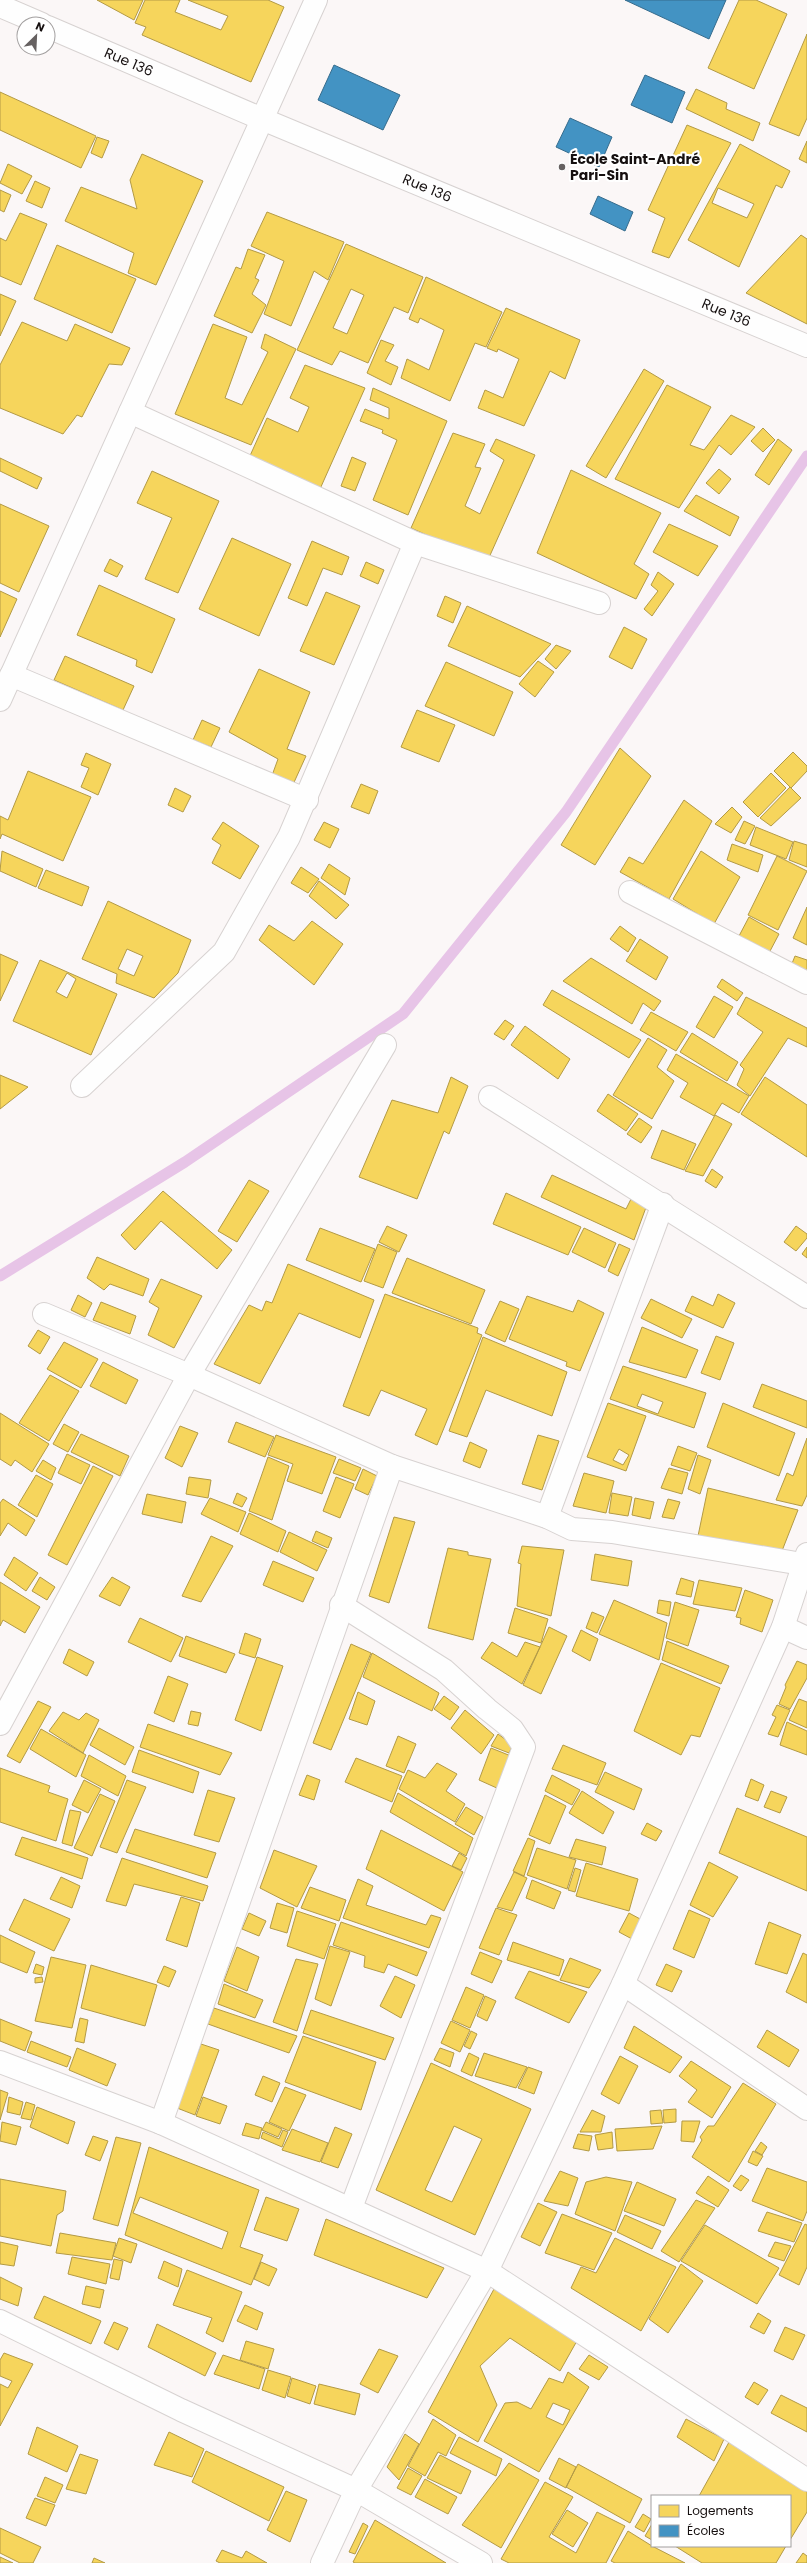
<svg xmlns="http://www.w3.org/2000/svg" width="807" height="2563" viewBox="0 0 807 2563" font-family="Poppins,sans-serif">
<rect width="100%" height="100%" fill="#fbf7f7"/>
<path fill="#f6d55c" stroke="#b39a45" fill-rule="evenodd" d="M97 0H143L134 20Z
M145 0H180L175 12 221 30 228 16 188 0H268L284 7 251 82 142 35 146 27 135 23Z
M739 0H756L787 14 754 89 708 68Z
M807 34V118L799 136 769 124Z
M696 89 727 103 726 109 760 123 753 141 686 109Z
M0 92 96 136 81 168 0 130Z
M687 125 731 143 669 258 652 252 665 218 648 210Z
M97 137 109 141 102 158 91 153Z
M807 141V163L799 159Z
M740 144 790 171 782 188 776 185 739 267 688 240ZM718 188 754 204 747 218 712 203Z
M142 154 203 181 156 285 128 273 134 253 65 221 81 187 137 209 130 180Z
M8 164 32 176 22 194 0 183Z
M35 181 50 188 42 208 26 201Z
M0 190 11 195 4 212 0 210Z
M267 212 344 242 328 280 314 271 291 326 264 314 284 261 251 246Z
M20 213 47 224 21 285 0 276V238L6 241Z
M801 235 807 239V324L746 293Z
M346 244 423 277 408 313 394 307 368 363 340 351 332 365 297 350ZM351 289 364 295 347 334 333 328Z
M57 245 136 279 112 333 34 299Z
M248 249 265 255 255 278 259 280 252 294 266 305 252 333 214 316 236 267 241 269Z
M426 277 502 312 486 347 475 343 450 401 401 378 407 359 429 370 444 330 420 318 418 323 409 319Z
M0 294 16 301 0 336Z
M506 308 580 340 565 379 550 371 524 426 478 408 485 390 503 398 519 359 498 349 497 352 487 348Z
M22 322 67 341 75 324 130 348 122 365 109 364 82 417 77 415 63 434 0 408V365Z
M213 324 247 337 225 398 242 405 268 352 261 348 265 334 296 349 251 445 175 414Z
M381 340 394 345 385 361 398 367 391 385 367 373Z
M305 365 365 388 320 489 249 458 267 418 298 432 309 407 290 398Z
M644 369 664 381 606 478 586 466Z
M667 385 711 407 690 445 704 450 731 415 755 427 731 455 719 445 679 508 615 479Z
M373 388 447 421 408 515 373 500 397 440 382 433 383 430 360 421 365 409 389 419V408L370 400Z
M763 428 775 440 763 452 751 441Z
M453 433 485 444 475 467 481 468 465 506 480 514 504 460 490 451 496 439 535 455 487 562 411 528Z
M778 439 792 450 769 485 755 475Z
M352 457 366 463 355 491 341 486Z
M0 458 42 478 37 489 0 471Z
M719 469 731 479 719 494 706 483Z
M571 470 661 513 634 564 649 574 636 599 537 553Z
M152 471 219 501 178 593 145 579 172 518 137 503Z
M696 495 739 517 730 536 684 511Z
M0 504 49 526 19 592 0 583Z
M669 524 718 546 698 576 653 552Z
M232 538 291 564 259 636 199 609Z
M312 541 349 557 342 575 323 568 307 606 288 598Z
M110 559 123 566 117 577 104 571Z
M366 562 384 570 378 584 360 576Z
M658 572 674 584 652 616 644 609 658 591 651 585Z
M99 585 175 619 152 673 136 666 137 660 77 635Z
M0 591 17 599 0 637Z
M326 592 360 606 334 665 300 651Z
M445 596 461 603 453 623 437 616Z
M467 606 551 644 520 677 448 646Z
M624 627 647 639 632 669 609 657Z
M556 645 571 651 556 669 545 659Z
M65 656 134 686 123 710 54 680Z
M538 661 554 672 535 697 519 684Z
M446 662 513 692 494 736 425 706Z
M259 669 310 692 287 749 306 756 291 789 270 781 278 759 229 732Z
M417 710 455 725 439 762 401 747Z
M202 720 220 728 211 747 193 740Z
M620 748 651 776 595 865 561 845Z
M793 752 807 766V771L791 788 774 771Z
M86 753 111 764 98 795 81 787 89 768 81 765Z
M28 771 91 797 63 861 2 834 0 839V816L8 820Z
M771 773 786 788 758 817 743 802Z
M361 784 378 791 369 814 351 807Z
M790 787 801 798 771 826 760 818Z
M175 788 191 796 183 812 168 805Z
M684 800 712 821 669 899 620 872 629 857 643 864Z
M732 807 742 817 731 833 715 824Z
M744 821 755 826 745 844 735 840Z
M223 822 259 846 240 879 212 863 221 845 212 839Z
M324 822 339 829 330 848 314 840Z
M756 827 793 842 786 859 750 845Z
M794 841 807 845V867L789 860Z
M732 844 763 855 758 872 727 860Z
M2 851 43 869 36 887 0 871Z
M701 851 740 877 714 924 673 899Z
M777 856 807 871 778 930 748 915Z
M329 864 350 878 345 895 321 878Z
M301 867 319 879 308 893 291 883Z
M46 870 89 887 82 906 38 888Z
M319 881 349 905 336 919 309 896Z
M108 901 191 940 178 973 154 998 116 983 117 974 82 959ZM127 949 143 956 134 976 118 969Z
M807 907V945L793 938Z
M749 917 779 934 769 953 739 936Z
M312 921 343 944 314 985 259 940 269 925 294 941Z
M620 926 636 938 628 952 610 939Z
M640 939 668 957 656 980 626 961Z
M0 954 18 962 0 1001Z
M795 956 807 960V974L791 966Z
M591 958 661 1001 654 1011 643 1003 632 1024 563 981Z
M40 960 117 994 91 1055 13 1021ZM67 973 76 979 67 998 56 992Z
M722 979 743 993 737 1001 717 987Z
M552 990 641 1040 629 1058 543 1005Z
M714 996 733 1007 714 1038 696 1027Z
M746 997 807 1028V1047L788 1038 750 1096 737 1085 744 1069 740 1065 763 1032 737 1014Z
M651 1012 688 1032 676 1051 640 1030Z
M505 1020 514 1026 504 1040 494 1034Z
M525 1026 570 1059 558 1079 511 1045Z
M692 1033 738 1062 727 1081 680 1052Z
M648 1038 667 1050 657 1067 674 1081 652 1119 613 1095Z
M676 1054 749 1096 739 1113 722 1103 714 1116 680 1097 688 1083 667 1070Z
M0 1075 28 1087 0 1109Z
M451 1077 468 1086 449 1134 444 1131 417 1199 359 1177 392 1100 438 1113Z
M765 1077 807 1105V1157L741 1114Z
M608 1094 638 1114 626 1131 597 1111Z
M715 1115 732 1124 703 1176 685 1171Z
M639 1118 652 1127 641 1143 627 1134Z
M662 1130 696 1144 684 1170 651 1158Z
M712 1169 723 1177 716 1188 705 1181Z
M552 1175 626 1209 633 1195 648 1202 634 1240 541 1197Z
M249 1180 269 1191 237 1242 218 1231Z
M163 1191 232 1250 217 1269 161 1221 135 1250 121 1235Z
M506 1193 581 1227 568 1255 493 1224Z
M387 1226 407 1235 399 1252 379 1242Z
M796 1226 807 1234V1238L796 1251 784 1242Z
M320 1228 375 1249 361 1282 306 1260Z
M584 1228 616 1243 605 1268 572 1252Z
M378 1244 397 1252 383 1288 364 1281Z
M619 1244 630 1249 618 1276 608 1271Z
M807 1247V1258L802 1254Z
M97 1257 149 1279 143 1296 110 1284 104 1290 87 1278Z
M407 1258 485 1290 471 1324 392 1293Z
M288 1264 374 1300 360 1338 299 1313 260 1384 214 1364 249 1305 262 1311 266 1301 272 1303Z
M161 1279 202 1296 174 1348 148 1335 159 1308 149 1302Z
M385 1294 478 1328 477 1333 482 1335 437 1445 415 1435 427 1409 381 1390 369 1416 343 1406Z
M718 1294 735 1303 723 1328 685 1311 692 1296 713 1306Z
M78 1295 92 1303 85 1317 71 1310Z
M527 1296 573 1312 578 1300 604 1313 580 1371 566 1366 567 1362 509 1339Z
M651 1299 692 1319 682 1338 641 1318Z
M500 1301 519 1309 505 1342 485 1333Z
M101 1302 136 1316 130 1334 93 1320Z
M642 1327 698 1350 686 1378 629 1362Z
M38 1330 50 1337 40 1354 28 1346Z
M716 1336 734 1343 720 1380 701 1373Z
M483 1337 567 1372 552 1416 486 1390 467 1437 449 1431Z
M64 1342 98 1359 81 1388 47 1369Z
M103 1362 138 1380 126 1404 90 1386Z
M623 1366 706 1393 694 1428 610 1399ZM642 1394 663 1402 658 1414 637 1406Z
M50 1375 79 1391 49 1441 19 1423Z
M762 1384 807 1401V1428L753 1407Z
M608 1403 646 1416 626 1471 587 1457ZM619 1449 629 1455 623 1465 613 1460Z
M723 1403 795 1433 779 1476 707 1447Z
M0 1413 49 1444 32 1472 15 1460 11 1466 0 1459Z
M236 1422 274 1437 265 1457 228 1442Z
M64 1424 79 1432 68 1452 53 1444Z
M180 1426 198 1433 182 1467 165 1458Z
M81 1434 129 1456 120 1476 71 1452Z
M276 1435 336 1457 322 1494 287 1481 293 1464 268 1455Z
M538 1435 559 1441 542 1490 522 1484Z
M807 1438V1495L802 1506 776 1500 787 1473 793 1476Z
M470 1442 487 1450 480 1468 463 1461Z
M678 1446 697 1453 690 1471 671 1465Z
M67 1454 90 1465 81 1484 58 1473Z
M698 1455 711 1460 700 1494 688 1489Z
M268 1457 289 1466 272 1520 249 1511Z
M339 1459 361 1468 355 1481 333 1473Z
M43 1460 56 1468 51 1480 36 1471Z
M93 1466 113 1476 67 1565 48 1555Z
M669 1468 688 1473 682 1494 661 1488Z
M363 1469 377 1476 368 1495 355 1489Z
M584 1473 614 1481 606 1513 573 1506Z
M36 1475 53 1484 37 1517 18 1505Z
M189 1477 211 1480 208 1498 186 1494Z
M336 1477 354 1484 340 1518 323 1511Z
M708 1488 798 1510 780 1556 698 1536Z
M237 1493 247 1498 242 1507 233 1503Z
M612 1493 632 1497 628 1516 609 1513Z
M147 1494 186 1502 182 1523 142 1514Z
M210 1498 246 1512 238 1532 201 1514Z
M635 1498 654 1502 650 1519 632 1515Z
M3 1499 35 1520 26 1536 8 1523 0 1536V1503Z
M668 1499 680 1502 674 1519 662 1517Z
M249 1513 286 1531 278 1552 240 1534Z
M394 1517 415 1522 389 1603 369 1596Z
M316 1531 332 1538 328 1548 312 1541Z
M289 1532 327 1550 317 1571 280 1552Z
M211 1536 233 1546 201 1602 182 1596Z
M522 1546 564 1550 551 1616 517 1606 521 1564 518 1563Z
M448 1548 468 1552V1555L491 1559 473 1640 428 1628Z
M595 1554 632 1561 628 1586 591 1580Z
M14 1557 38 1573 26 1591 4 1575Z
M273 1561 314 1578 303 1602 263 1585Z
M40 1577 55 1587 47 1600 32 1591Z
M112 1577 130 1587 120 1606 99 1596Z
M681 1578 694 1582 691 1597 676 1594Z
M699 1580 742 1588 735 1611 693 1604Z
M0 1582 40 1607 25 1633 3 1620 0 1626Z
M745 1590 773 1600 762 1632 740 1624 741 1618 736 1617Z
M614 1600 667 1623 659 1660 599 1634Z
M659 1600 671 1602 669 1616 657 1613Z
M675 1602 699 1610 688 1646 666 1638Z
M515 1608 548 1619 541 1643 508 1633Z
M592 1612 604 1617 597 1633 586 1628Z
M140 1618 183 1638 171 1662 128 1642Z
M549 1627 567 1636 541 1694 523 1685Z
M581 1630 598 1639 590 1661 572 1651Z
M245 1633 261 1639 255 1658 239 1653Z
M186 1636 235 1654 226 1673 179 1656Z
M667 1641 729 1666 721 1684 662 1660Z
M492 1642 517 1657 525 1642 540 1647 522 1684 481 1658Z
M351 1644 371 1653 331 1750 313 1743Z
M69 1649 94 1662 87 1676 63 1663Z
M372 1653 439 1693 432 1711 363 1677Z
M257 1657 283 1666 261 1731 235 1720Z
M797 1661 807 1665V1678L790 1709 779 1704 786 1687 785 1685Z
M661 1663 720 1688 700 1737 691 1735 681 1755 634 1731Z
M168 1676 188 1684 174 1722 154 1713Z
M358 1692 375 1701 367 1725 349 1719Z
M444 1696 459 1707 450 1720 434 1709Z
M799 1699 807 1702V1728L789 1720Z
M38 1701 51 1707 20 1763 7 1756Z
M777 1705 790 1710 778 1737 768 1734 776 1717 772 1715Z
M465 1710 494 1735 481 1754 451 1728Z
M191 1711 201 1713 198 1726 188 1724Z
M63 1712 79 1720 86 1713 99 1720 83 1753 49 1731Z
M787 1722 807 1731V1755L780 1745Z
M148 1724 232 1753 220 1775 140 1747Z
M99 1728 134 1747 125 1765 90 1745Z
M41 1729 86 1755 76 1777 30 1749Z
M498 1734 513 1745 509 1753 491 1746Z
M398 1736 416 1744 404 1773 386 1766Z
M563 1745 606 1763 597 1785 552 1769Z
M491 1748 511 1756 499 1789 479 1780Z
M139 1750 199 1772 193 1793 132 1772Z
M89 1755 126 1776 118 1796 81 1776Z
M356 1758 402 1776 392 1802 345 1782Z
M437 1763 457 1774 446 1791 465 1804 455 1822 399 1789 408 1770 425 1778Z
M0 1768 50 1786 48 1792 68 1799 56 1841 0 1822Z
M605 1772 642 1789 634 1810 595 1792Z
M307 1775 320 1780 314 1800 299 1795Z
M552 1775 580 1790 572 1805 545 1791Z
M751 1779 764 1785 758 1801 745 1796Z
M84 1780 101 1789 88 1813 72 1805Z
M127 1780 146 1787 117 1853 100 1847Z
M208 1790 235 1798 219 1842 194 1835Z
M582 1791 614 1812 603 1834 569 1813Z
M771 1791 787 1797 780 1813 764 1807Z
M398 1793 473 1838 466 1856 390 1812Z
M100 1794 115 1801 92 1856 74 1848Z
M545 1795 566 1806 550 1844 529 1835Z
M466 1807 483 1817 474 1835 455 1824Z
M737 1808 807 1837V1891L719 1853Z
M70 1810 81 1812 72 1846 62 1843Z
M647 1823 662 1831 656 1841 641 1834Z
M135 1829 216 1853 207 1878 126 1852Z
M381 1830 463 1872 444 1911 366 1869Z
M22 1837 88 1858 82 1879 15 1855Z
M528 1838 535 1841 524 1876 513 1871Z
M576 1839 606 1847 602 1865 569 1857Z
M537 1848 576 1860 567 1889 527 1875Z
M274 1850 317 1866 297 1907 260 1888Z
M459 1853 467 1858 461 1870 452 1866Z
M122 1858 208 1886 203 1901 134 1884 126 1906 106 1901Z
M709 1862 738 1877 713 1917 690 1905Z
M586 1863 638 1879 629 1911 576 1896Z
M575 1868 581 1870 575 1892 568 1890Z
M514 1872 527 1878 512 1911 497 1907Z
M61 1877 80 1886 72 1908 50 1899Z
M358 1879 373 1886 366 1905 426 1925 431 1915 441 1918 429 1948 343 1918Z
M532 1880 561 1892 554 1909 526 1898Z
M310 1887 346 1900 339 1921 301 1908Z
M181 1897 200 1903 187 1947 166 1940Z
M24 1899 70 1919 54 1951 9 1930Z
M277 1903 294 1908 287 1933 270 1928Z
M496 1908 517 1915 499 1955 479 1948Z
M689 1910 710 1919 694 1958 673 1949Z
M297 1911 336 1924 324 1959 287 1946Z
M249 1913 266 1921 259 1936 242 1929Z
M629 1913 642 1920 632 1939 619 1932Z
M341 1922 427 1952 417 1976 388 1964 384 1973 364 1967 365 1956 333 1945Z
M769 1922 801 1935 787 1974 755 1964Z
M0 1935 35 1952 27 1973 0 1962Z
M513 1942 564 1960 559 1976 507 1960Z
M330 1946 350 1952 331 2006 315 1999Z
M237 1947 259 1957 247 1991 224 1981Z
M480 1952 502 1961 492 1983 471 1974Z
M803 1953 807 1955V2003L786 1992Z
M51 1957 86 1965 72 2028 35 2021Z
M570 1958 601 1970 589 1988 560 1980Z
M296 1959 318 1964 297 2031 273 2022Z
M36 1964 44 1967 42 1975 33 1973Z
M666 1964 682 1971 672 1992 656 1985Z
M91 1965 157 1985 145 2026 81 2008Z
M164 1966 176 1971 169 1987 157 1982Z
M529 1971 587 1992 569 2023 515 1998Z
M395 1976 415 1985 401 2018 380 2006Z
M42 1977 43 1982 35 1983V1978Z
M224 1984 263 2000 255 2018 218 2004Z
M466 1987 484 1995 470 2028 452 2020Z
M485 1996 496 2001 487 2021 477 2016Z
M214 2008 297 2036 289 2053 208 2024Z
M311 2010 394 2038 385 2060 303 2033Z
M80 2018 88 2020 84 2043 75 2041Z
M0 2019 32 2032 25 2051 0 2041Z
M451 2021 470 2030 460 2052 441 2043Z
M634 2026 682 2057 670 2073 624 2048Z
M767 2030 799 2050 789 2067 757 2047Z
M471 2031 477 2034 470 2049 464 2046Z
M303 2036 376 2062 361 2110 285 2082Z
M31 2041 71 2057 67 2067 27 2052Z
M201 2044 219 2050 195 2115 177 2108Z
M77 2048 116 2064 107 2086 69 2070Z
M440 2048 454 2053 450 2067 434 2060Z
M469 2053 479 2058 472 2076 461 2071Z
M484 2053 527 2067 516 2088 475 2076Z
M620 2056 638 2066 619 2104 601 2094Z
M691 2061 731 2087 712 2118 688 2102 697 2090 679 2076Z
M431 2063 531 2109 475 2235 376 2190ZM454 2126 482 2139 452 2202 425 2190Z
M528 2067 542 2072 534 2094 518 2088Z
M263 2076 280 2083 272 2102 255 2095Z
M743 2083 776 2104 729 2182 692 2157 702 2140 700 2137 708 2126H714Z
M285 2087 306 2095 289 2131 269 2122Z
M0 2090 8 2093 0 2120Z
M9 2097 23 2102 20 2115 7 2112Z
M203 2097 227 2106 220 2124 196 2116Z
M26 2102 35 2105 31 2120 21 2118Z
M37 2107 75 2122 68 2144 30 2127Z
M676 2109V2122L664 2123 663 2110Z
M592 2110 605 2116 601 2132H580Z
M661 2110 663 2123 651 2124 650 2111Z
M682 2121H700L694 2142 681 2141Z
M2 2122 21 2127 16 2145 0 2141Z
M266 2122 282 2129 278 2137 262 2130Z
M246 2123 262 2128 259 2139 242 2135Z
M662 2126 653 2149 617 2151 615 2129Z
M335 2127 352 2134 338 2168 321 2162Z
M292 2129 328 2143 320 2162 282 2150Z
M283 2130 288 2132 282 2147 261 2138 263 2132 279 2139Z
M612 2132 613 2148 598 2150 595 2135Z
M578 2134 592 2136 589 2151 573 2148Z
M93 2136 108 2141 100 2161 85 2155Z
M116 2137 141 2143 118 2226 93 2219Z
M761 2142 767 2147 762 2155 755 2151Z
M149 2147 259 2190 240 2247 263 2255 251 2285 125 2235ZM140 2197 228 2232 222 2249 133 2213Z
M753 2151 763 2156 757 2166 748 2162Z
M767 2168 807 2182V2211L803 2221 752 2201Z
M560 2171 578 2178 568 2206 544 2201Z
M741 2175 749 2180 741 2191 733 2186Z
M708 2176 729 2190 718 2207 696 2193Z
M606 2177 632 2182 615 2231 575 2214 586 2182Z
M0 2179 66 2191 63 2211 57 2215 51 2246 0 2236Z
M637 2182 676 2199 664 2226 624 2211Z
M266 2197 299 2209 287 2241 254 2230Z
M696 2200 715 2208 679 2262 661 2251Z
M538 2203 557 2212 540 2246 521 2237Z
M767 2212 802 2223 794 2242 758 2231Z
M562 2214 612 2233 594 2270 545 2253Z
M625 2215 661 2231 652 2249 617 2232Z
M326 2219 444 2268 427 2298 314 2255Z
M805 2224 807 2225V2267L799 2285 779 2275Z
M705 2225 779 2268 757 2304 681 2261Z
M60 2233 116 2243 112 2260 56 2253Z
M119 2238 137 2244 131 2263 113 2256Z
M615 2238 676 2267 641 2331 571 2288 581 2267 596 2273Z
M0 2242 18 2246 14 2266 0 2264Z
M775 2242 791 2246 784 2261 768 2256Z
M72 2257 110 2264 106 2284 68 2274Z
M114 2259 123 2261 119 2280 110 2278Z
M164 2261 182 2269 178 2287 158 2278Z
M261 2262 277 2269 269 2286 254 2279Z
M681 2264 703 2281 668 2333 649 2319Z
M187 2270 242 2292 223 2342 206 2333 212 2318 173 2305Z
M0 2277 22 2288 18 2306 0 2299Z
M86 2286 104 2290 100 2308 82 2304Z
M494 2289 578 2339 560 2371 510 2338 480 2366 497 2405 478 2442 428 2412Z
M44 2296 101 2321 91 2344 34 2318Z
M245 2305 263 2313 257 2330 237 2321Z
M758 2313 771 2321 764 2334 750 2327Z
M114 2322 128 2328 118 2350 104 2343Z
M157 2324 216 2353 205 2376 148 2347Z
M785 2327 805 2335 793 2360 774 2351Z
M246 2341 274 2349 268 2369 240 2360Z
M379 2349 398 2356 378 2393 360 2384Z
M4 2353 33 2364 0 2426V2384L8 2388 12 2381 0 2376V2360Z
M223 2355 265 2369 259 2389 214 2374Z
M589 2355 608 2367 599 2380 579 2369Z
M268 2370 291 2377 285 2398 262 2390Z
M568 2372 589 2387 539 2472 484 2441 505 2403 517 2402 531 2409 549 2378 563 2383ZM553 2403 570 2410 563 2425 546 2417Z
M292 2378 316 2386 310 2404 287 2396Z
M754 2382 768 2390 758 2405 745 2397Z
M319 2384 360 2394 355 2415 314 2404Z
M781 2395 807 2408V2432L771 2413Z
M433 2419 456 2435 446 2456 438 2452 425 2476 408 2466Z
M686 2419 724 2439 714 2461 677 2437Z
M37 2427 78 2446 67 2472 28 2454Z
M169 2432 204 2449 192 2477 154 2465Z
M405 2434 419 2444 399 2480 387 2467Z
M733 2435 807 2482V2512L790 2540V2496H699Z
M459 2437 502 2459 496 2476 450 2453Z
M206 2451 284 2487 269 2521 192 2482Z
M80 2454 98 2460 86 2494 66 2489Z
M440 2455 471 2471 461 2494 427 2478Z
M559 2458 576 2467 566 2488 549 2479Z
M509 2463 539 2480 501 2548 462 2525Z
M578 2464 642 2499 630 2523 566 2487Z
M408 2468 422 2476 411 2495 397 2488Z
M45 2477 63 2485 55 2503 37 2496Z
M425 2479 457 2497 448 2514 415 2497Z
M545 2482 573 2497 549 2537 576 2553 597 2512 625 2526 606 2563H509L501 2559Z
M286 2491 307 2500 290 2542 267 2530Z
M35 2498 55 2505 46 2526 26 2518Z
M567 2510 588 2523 573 2547 552 2534Z
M643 2514 651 2519 644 2532 635 2527Z
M375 2520 446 2563H355L353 2562Z
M363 2523 368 2526 355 2554 349 2552Z
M652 2524V2540L645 2536Z
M0 2528 41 2547 33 2563H20L0 2553Z
M628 2531 652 2546 685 2563H615L611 2561Z
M675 2546H786L776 2563H702Z
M222 2550 242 2558 246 2551 267 2563H220L216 2561Z
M803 2553 807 2556V2563H796Z
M0 2557 13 2563H0Z
M94 2558 105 2563H92Z"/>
<path fill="#4393c3" stroke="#366c8d" d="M625 0H726L709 39Z
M334 65 400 95 383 130 318 100Z
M645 75 685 92 672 123 631 105Z
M570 118 612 137 599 167 556 147Z
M598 196 633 212 625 231 590 214Z"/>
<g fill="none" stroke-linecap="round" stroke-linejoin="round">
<path stroke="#e7c4e7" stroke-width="11" d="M0 1276 185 1162 403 1014 566 812 807 456"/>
<g stroke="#d7d2d1" stroke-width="24">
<g id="minor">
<path d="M0 6 42 24"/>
<path id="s1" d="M48 27 262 119 807 346"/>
<path d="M130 412 415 543 599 603"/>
<path d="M11 675 307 800"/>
<path d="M0 700 316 0"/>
<path d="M630 892 807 983"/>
<path d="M82 1086 224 952 289 837 415 543"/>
<path d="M490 1097 807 1297"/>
<path d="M44 1314 189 1375 392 1466 547 1517 572 1529 612 1532 802 1564"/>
<path d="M547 1517 663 1204"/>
<path d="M341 1605 444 1670 487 1709 512 1729 524 1747 351 2208"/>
<path d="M783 1627 807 1638"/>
<path d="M0 1724 189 1375 385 1045"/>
<path d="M623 1984 807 2109"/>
<path d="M0 2062 161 2123 487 2271 807 2480"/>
<path d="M161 2123 392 1466"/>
<path d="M0 2321 181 2410 356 2490 481 2563"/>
<path d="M322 2563 356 2490 487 2271 623 1984 783 1627 807 1554"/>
</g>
</g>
<use href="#minor" stroke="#fefefe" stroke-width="22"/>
</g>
<circle fill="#666161" stroke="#fff" stroke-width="1.5" cx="562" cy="167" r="4"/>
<g text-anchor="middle" stroke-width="4" stroke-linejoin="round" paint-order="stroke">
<g font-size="14" fill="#161010" stroke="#fff">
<text dy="5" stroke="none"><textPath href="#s1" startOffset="88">Rue 136</textPath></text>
<text dy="5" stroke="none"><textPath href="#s1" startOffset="412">Rue 136</textPath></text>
<text dy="5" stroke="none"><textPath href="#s1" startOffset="736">Rue 136</textPath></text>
</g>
<g font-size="14" font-weight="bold" fill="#161010" stroke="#fff" text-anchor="start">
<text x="570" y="164">École Saint-André<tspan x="570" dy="16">Pari-Sin</tspan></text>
</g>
</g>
<rect x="651" y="2495" width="140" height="52" fill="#ffffff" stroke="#a29f9f"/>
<rect x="659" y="2505" width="20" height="12" fill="#f6d55c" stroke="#a29f9f"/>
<text x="687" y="2515" font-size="12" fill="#161010">Logements</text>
<rect x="659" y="2525" width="20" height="12" fill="#4393c3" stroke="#a29f9f"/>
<text x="687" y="2535" font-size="12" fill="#161010">Écoles</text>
<g transform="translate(36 36) rotate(24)"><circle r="19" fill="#ffffff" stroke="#a29f9f"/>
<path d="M0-3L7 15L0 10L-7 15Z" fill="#666161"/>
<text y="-6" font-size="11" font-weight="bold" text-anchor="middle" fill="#161010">N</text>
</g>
</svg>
